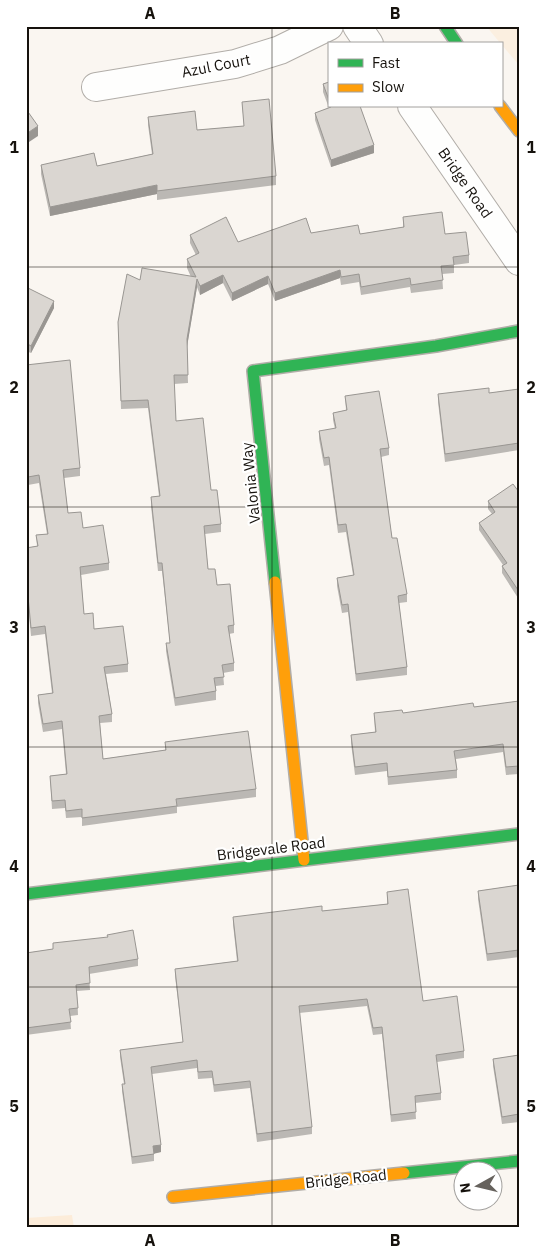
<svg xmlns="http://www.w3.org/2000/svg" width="545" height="1254" viewBox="0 0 545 1254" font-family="'IBM Plex Sans',sans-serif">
<rect width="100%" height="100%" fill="#faf6f1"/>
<path fill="#fbefe0" d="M486 26H519V65L501 44Z"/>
<path fill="#fcecd9" d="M72 1215 74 1228H26V1218Z"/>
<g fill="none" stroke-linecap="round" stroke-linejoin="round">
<g stroke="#b1ada8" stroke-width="30">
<path id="street" d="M357 26 369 44
M96 87 235 64 280 50 329 26
M412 106 519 261"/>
</g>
<g stroke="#b1ada8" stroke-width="14">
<path id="fast" d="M445 26 457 44
M275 582 253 371 436 346 519 331
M26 894 519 834
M404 1173 519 1161"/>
</g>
<g stroke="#b1ada8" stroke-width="14">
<path id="slow" d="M500 106 519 131
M275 582 304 860
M173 1197 404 1173"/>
</g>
<use href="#street" stroke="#fefefd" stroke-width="28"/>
<use href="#fast" stroke="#30b455" stroke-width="11"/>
<use href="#slow" stroke="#ff9f0a" stroke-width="11"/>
</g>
<path fill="#bbb8b4" d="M329 82V106H360L374 153 331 167 315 120V113L329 108 323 92V84Z
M242 102 276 176V185L157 200V194L50 216 41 174V165L97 166 152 154 148 125V117L197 130 244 126Z
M403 217 445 234 469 255V263L454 265V273L442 274 443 289 411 293 410 287 361 295 359 282 341 285 340 278 275 301 268 284 232 301 223 283 200 295 197 287 187 346 188 383 174 384 176 421 211 490 221 524V532L205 534 208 569 217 585 234 625V633L229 634 234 663V671L223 673 224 685 216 686V700L175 706 166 651V643H170L162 571H158L151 506V497L159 496 148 408 121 409 118 322 140 280 191 277 187 268V259L196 255 190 243V235L238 242 311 233 360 234 403 227Z
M26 287 54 308 31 353 26 351Z
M26 365 80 468V476L64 478 68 513 83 528 109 563V570L81 575 84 614 94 629 128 664V672L106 674 112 714V722L100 723 103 759 165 750V742L256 789V797L177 807V813L82 826V817L66 818 65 808 52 809 50 776 66 774 62 729 43 732 38 703V695L52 693 45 634 31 636 26 583V548L37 546 36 535 47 534 39 483 28 485 26 472Z
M519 389V450L445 462 438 402V394L489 393Z
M345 396 389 448V455L381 457 392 538 407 594V602L399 603 407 667V675L356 681 348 612 342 613 337 586V578L353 575 346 532 338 533 329 465 324 466 319 439V431L335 429 333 420V413L346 410Z
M519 492V597L518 598 502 573V566L503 565 479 530V523L492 514 488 509V501Z
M519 701V774L506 775 503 752 456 759 457 770V778L388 785 387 771 355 775 351 743V735L375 732 374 713H403L474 707Z
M519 885V957L487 961 478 899V891Z
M387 892 423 1001 464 1051V1058L437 1062 441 1093V1100L415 1103 416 1119 391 1122 382 1034 373 1035 367 1006 299 1013 312 1127V1134L257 1142 250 1088 214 1092 212 1078 198 1079 197 1068 152 1074 161 1152 154 1153V1161L132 1164 122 1091V1084H124L120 1057V1050L183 1042 175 976V969L237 961 233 924V917L322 911 387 904Z
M53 943 138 959V966L89 974 90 990 77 991 78 1015 70 1016 71 1029 26 1035V953L53 949Z
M519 1055V1122L502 1124 493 1066V1059Z"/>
<path fill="#999692" d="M38 126V136L26 144V134Z
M374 145V153L331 167V160Z
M157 185V194L50 216V207Z
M340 270V278L275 301V293Z
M223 275V283L200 295V286Z
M268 276V284L232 301V293Z
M197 279V287L187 347V339Z
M54 301V308L31 353V346Z
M161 1145V1152L153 1154V1146Z"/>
<path fill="#dad6d1" stroke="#999692" d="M329 82V100L323 84Z
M269 99 276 176 157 191V185L50 207 41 165 94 153 97 166 153 154 148 117 195 111 197 130 244 126 242 102Z
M331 106H360L374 145 331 160 315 113 331 107Z
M26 109 38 126 26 134Z
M442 212 445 234 466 232 469 255 453 257 454 265 441 266 443 280 411 285 410 278 361 287 359 274 341 277 340 270 275 293 268 276 232 293 223 275 200 286 197 279 187 339 188 375H174L176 421 203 418 211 490H217L221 524 204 526 208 569H215L217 585 230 584 234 625 228 626 234 663 222 665 224 677 214 678 216 691 175 698 166 643H170L162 563H158L151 497 160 496 148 400 121 401 118 322 127 274 140 280 142 268 196 277 187 259 199 253 190 235 226 217 238 242 306 218 311 233 358 225 360 234 404 227 403 217Z
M26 287 54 301 31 346 26 343Z
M70 360 80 468 63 470 68 513 81 512 83 528 103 525 109 563 80 567 84 614 93 613 94 629 123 626 128 664 104 667 112 714 99 716 103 759 166 750 165 742 248 731 256 789 176 799 177 806 82 818V809L66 811 65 800 52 801 50 776 67 774 62 721 43 724 38 695 53 693 45 626 31 628 26 575V548L38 546 36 535 48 534 39 475 28 477 26 464V365Z
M489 388V393L519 389V443L445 454 438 394Z
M379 391 389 448 380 449 392 538H397L407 594 398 596 407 667 356 674 348 604 342 605 337 578 354 575 346 524 338 525 329 457 324 458 319 431 336 428 333 413 347 410 345 396Z
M513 484 519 492V590H518L502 566 507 563 479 523 495 512 488 501Z
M519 701V766L506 767 503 744 454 751 457 770 388 777 387 763 355 767 351 735 376 732 374 713 402 710 403 713 473 703 474 707Z
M519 885V950L487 954 478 891Z
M408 889 423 1001 457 996 464 1051 436 1055 441 1093 415 1096 416 1112 391 1115 382 1027 373 1028 367 999 299 1006 312 1127 257 1134 250 1081 214 1085 212 1071 198 1072 197 1060 151 1067 161 1145 153 1146 154 1154 132 1157 122 1084H125L120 1050 183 1042 175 969 238 961 233 917 322 906V911L388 904 387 892Z
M133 930 138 959 89 967 90 983 76 985 78 1008 69 1009 71 1022 26 1028V953L53 949V943L108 937 107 935Z
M519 1055V1114L502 1117 493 1059Z"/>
<path fill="none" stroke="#16120d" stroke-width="1" stroke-opacity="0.55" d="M272 26V1228M26 267H519M26 507H519M26 747H519M26 987H519"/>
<g text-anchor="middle" stroke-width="4.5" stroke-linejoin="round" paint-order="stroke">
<g font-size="15" fill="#16120d" stroke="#fff">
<text transform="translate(216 66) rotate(-11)" y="5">Azul Court</text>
<text transform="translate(465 183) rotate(55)" y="5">Bridge Road</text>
<text transform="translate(251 483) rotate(-96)" y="5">Valonia Way</text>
<text transform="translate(271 849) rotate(-7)" y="5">Bridgevale Road</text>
<text transform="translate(346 1179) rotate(-6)" y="5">Bridge Road</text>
</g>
</g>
<rect width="545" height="1254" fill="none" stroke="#ffffff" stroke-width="55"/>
<rect x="328" y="42" width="175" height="65" fill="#ffffff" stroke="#a2a09e"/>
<rect x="338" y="59" width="25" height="8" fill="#30b455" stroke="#a2a09e"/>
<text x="372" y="68" font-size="15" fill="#16120d">Fast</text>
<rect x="338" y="84" width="25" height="8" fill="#ff9f0a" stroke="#a2a09e"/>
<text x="372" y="92" font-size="15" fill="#16120d">Slow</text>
<g transform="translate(478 1186) rotate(262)"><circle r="24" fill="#ffffff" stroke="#a2a09e"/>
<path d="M0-4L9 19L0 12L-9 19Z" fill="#66625d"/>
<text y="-8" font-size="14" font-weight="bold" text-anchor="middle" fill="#16120d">N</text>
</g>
<rect x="28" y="28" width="490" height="1198" fill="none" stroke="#16120d" stroke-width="2"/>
<g font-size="16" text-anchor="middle" font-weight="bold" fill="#16120d">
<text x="150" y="19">A</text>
<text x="395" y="19">B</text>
<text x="14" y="153">1</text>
<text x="531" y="153">1</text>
<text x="14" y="393">2</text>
<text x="531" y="393">2</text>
<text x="14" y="633">3</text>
<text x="531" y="633">3</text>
<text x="14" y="872">4</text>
<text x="531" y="872">4</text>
<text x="14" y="1112">5</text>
<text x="531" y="1112">5</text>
<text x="150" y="1246">A</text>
<text x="395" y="1246">B</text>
</g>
</svg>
